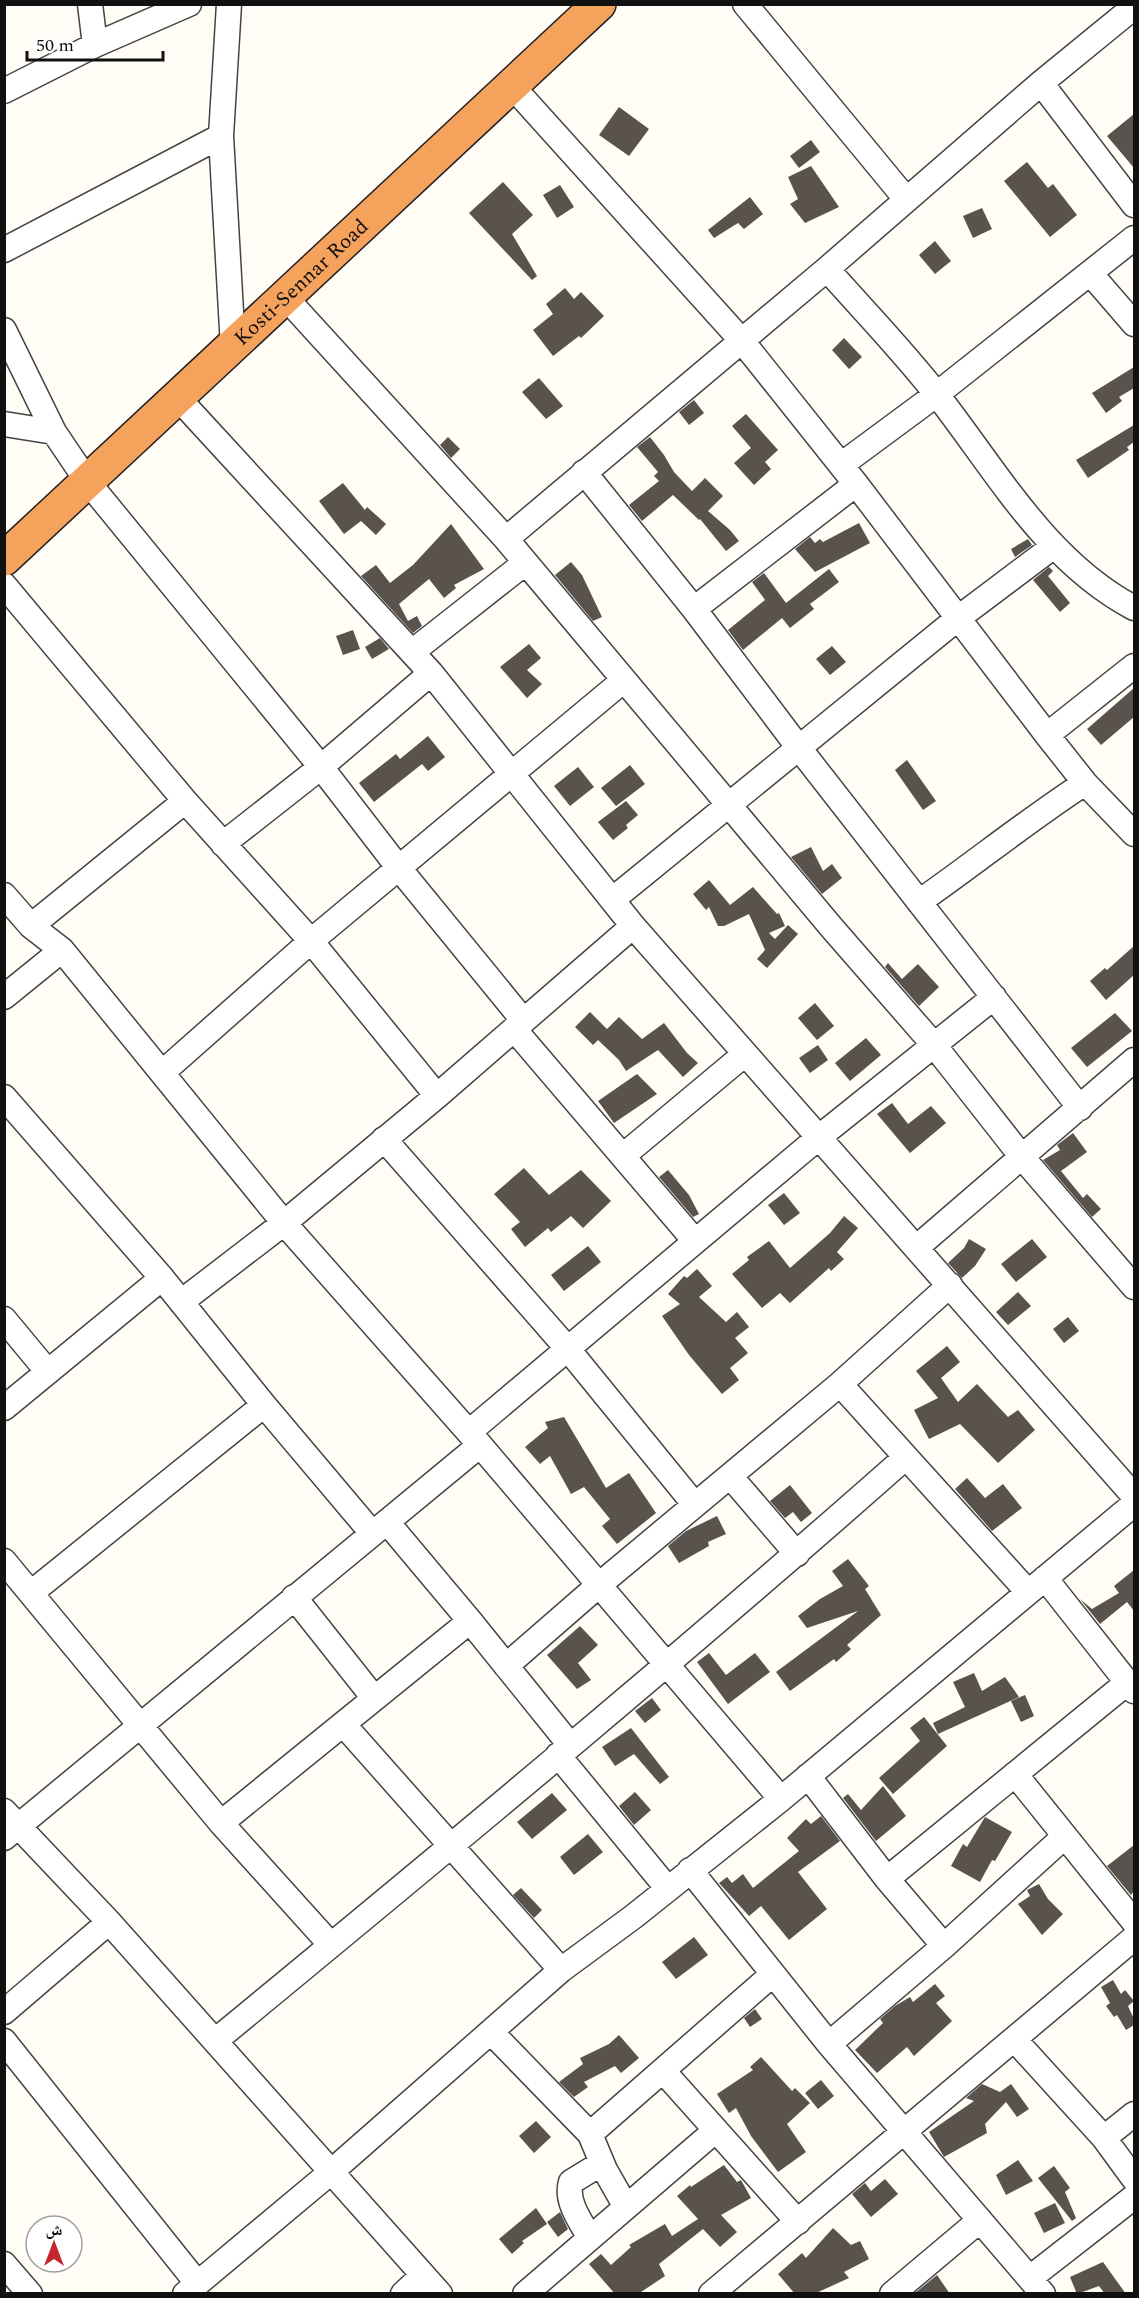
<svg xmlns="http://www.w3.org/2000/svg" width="1139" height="2298" viewBox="0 0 1139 2298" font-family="Spectral,'Noto Naskh Arabic',serif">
<rect width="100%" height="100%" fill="#fffdf5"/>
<path fill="#5a524d" d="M619 107 649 129 629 156 599 135Z
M1134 114V168L1107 136Z
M811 140 820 152 799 168 790 156Z
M1027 162 1048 188 1053 184 1077 215 1050 237 1004 181Z
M811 166 839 207 805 223 790 204 798 199 788 177Z
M503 182 533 215 512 234 537 276 532 280 469 213Z
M560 185 574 207 557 218 543 195Z
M750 197 763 214 744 229 738 223 714 238 708 230Z
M982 208 992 229 973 238 963 216Z
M935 241 951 261 935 274 919 255Z
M565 288 574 299 581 292 604 316 581 338 579 336 553 356 533 330 553 314 546 304Z
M844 338 862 357 849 369 832 350Z
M1134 367V388L1119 397 1122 401 1106 413 1092 393Z
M539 378 563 406 546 419 522 392Z
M694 400 704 413 689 425 679 412Z
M746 414 778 450 765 462 771 469 754 485 734 463 751 448 732 426Z
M1134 425V442L1127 447 1129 450 1088 478 1076 460Z
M448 437 460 449 451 458 440 445Z
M650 437 664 455 674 472 692 491 705 478 723 496 708 511 730 530 739 541 726 551 700 519 699 520 673 495 642 521 629 505 659 481 654 476 658 472 637 447Z
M343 483 365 510 367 507 386 524 376 535 361 521 344 534 319 501Z
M859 523 870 543 815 572 795 549 810 537 815 543 820 539 823 542Z
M451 524 484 569 454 585 456 588 444 598 429 579 399 604 408 621 417 616 422 626 413 633 361 576 376 565 390 583 413 565Z
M1028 539 1032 545 1015 557 1011 549Z
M571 562 582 575 602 617 593 621 555 575Z
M1049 567 1053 571 1048 576 1070 603 1060 612 1033 580Z
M829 569 839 582 810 604 814 609 790 628 782 618 743 650 728 630 765 600 752 582 764 573 786 603Z
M353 630 360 649 343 655 336 636Z
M380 638 389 649 372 659 365 647Z
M529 644 541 658 527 670 542 684 527 698 500 667Z
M832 646 846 662 830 675 816 659Z
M1134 688V717L1101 745 1087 729Z
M428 736 445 757 428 771 422 764 374 802 359 783 396 754 400 759Z
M907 760 936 801 923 810 895 770Z
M630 765 645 784 616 806 601 788Z
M578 767 594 787 570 806 554 786Z
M626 801 638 815 626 825 628 828 613 840 598 822Z
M811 847 823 871 832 864 842 878 822 894 791 857Z
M709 880 730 905 753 887 777 914 779 913 785 926 769 933 775 939 788 925 798 934 767 968 757 959 765 950 749 914 724 926H718L709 907 706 910 693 894Z
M1134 946V975L1106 1000 1090 981 1105 968 1107 970Z
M888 963 902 979 918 964 939 987 919 1006 885 967Z
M815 1003 834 1026 817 1040 798 1018Z
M590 1012 607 1029 619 1017 642 1039 664 1023 687 1053 698 1063 683 1077 658 1050 626 1071 619 1060 598 1040 593 1045 575 1027Z
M1115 1013 1132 1031 1087 1067 1071 1048Z
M866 1038 881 1055 850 1081 835 1063Z
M818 1045 828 1060 810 1073 799 1058Z
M637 1074 657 1094 614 1123 598 1101Z
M892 1103 908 1124 931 1106 946 1123 910 1153 877 1114Z
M1073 1133 1087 1152 1061 1171 1083 1198 1087 1194 1101 1209 1092 1217 1043 1160 1060 1150 1057 1145Z
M524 1168 549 1195 581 1170 611 1201 583 1228 571 1216 551 1232 548 1228 525 1247 511 1229 520 1222 494 1194Z
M668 1170 689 1195 699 1214 693 1217 659 1177Z
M784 1193 800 1213 784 1225 768 1205Z
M844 1216 858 1228 837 1252 844 1259 831 1271 829 1268 790 1303 780 1293 762 1308 732 1274 749 1260 747 1257 769 1241 790 1268 830 1233Z
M969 1239 986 1249 975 1266 962 1278 948 1263 964 1248Z
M1032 1239 1047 1257 1016 1282 1001 1264Z
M588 1246 601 1262 564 1291 551 1275Z
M697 1269 712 1286 699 1297 726 1322 737 1312 749 1327 735 1338 748 1353 730 1368 739 1380 722 1394 689 1355 662 1316 680 1304 668 1294 684 1276 687 1278Z
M1018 1292 1031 1306 1008 1325 996 1312Z
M1068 1317 1079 1331 1064 1343 1053 1329Z
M947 1346 960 1362 941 1378 958 1402 977 1384 1008 1417 1018 1410 1035 1430 998 1463 960 1424 929 1439 914 1410 938 1398 916 1371Z
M564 1417 606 1488 629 1473 656 1513 617 1544 602 1526 610 1519 584 1487 571 1494 550 1456 540 1464 525 1447 548 1428 545 1422Z
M967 1478 985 1498 1003 1484 1022 1508 992 1531 955 1489Z
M790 1485 812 1513 801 1522 793 1512 785 1518 770 1501Z
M717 1516 726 1534 708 1542 709 1546 679 1563 668 1546 686 1531Z
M848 1559 869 1586 865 1589 881 1615 847 1645 851 1649 836 1662 834 1659 790 1691 776 1672 858 1611 807 1628 798 1616 820 1599 843 1586 832 1571Z
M1134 1570V1611L1127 1602 1100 1624 1080 1599 1092 1609 1119 1593 1114 1586Z
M580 1626 598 1645 578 1663 591 1680 577 1689 547 1655Z
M709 1653 726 1675 755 1653 770 1672 728 1704 697 1662Z
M974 1673 982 1691 1005 1677 1019 1697 938 1734 933 1723 965 1707 953 1682Z
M1025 1695 1034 1716 1021 1722 1011 1701Z
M652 1698 661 1710 645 1723 635 1711Z
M924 1717 947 1746 893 1794 879 1778 920 1741 910 1728Z
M631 1728 669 1777 660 1784 634 1754 615 1766 602 1747Z
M883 1786 906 1816 876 1841 843 1798 848 1794 861 1810Z
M635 1792 651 1810 634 1825 619 1806Z
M552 1793 567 1810 532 1839 517 1822Z
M821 1816 840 1841 798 1872 827 1909 789 1940 761 1906 749 1916 719 1883 727 1877 732 1883 743 1874 753 1888 799 1851 787 1838 806 1819 811 1824Z
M985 1817 1012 1832 995 1861 992 1860 980 1882 951 1866 963 1844 967 1847Z
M588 1834 603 1852 574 1875 560 1857Z
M1134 1845V1891L1131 1895 1107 1866Z
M1039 1884 1048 1899 1063 1914 1042 1935 1018 1904 1030 1896 1027 1890Z
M521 1888 542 1910 534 1918 513 1895Z
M694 1937 708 1955 676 1979 662 1962Z
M1113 1980 1121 1994 1125 1990 1134 2001 1128 2006 1134 2019V2025L1126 2030 1117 2015 1114 2017 1106 2006 1110 2003 1101 1987Z
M935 1984 945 1996 936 2003 952 2021 914 2056 907 2047 877 2073 855 2050 883 2023 880 2019 895 2006 910 1997 913 2002Z
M755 2009 762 2019 750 2027 744 2018Z
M619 2035 639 2058 621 2073 615 2066 584 2082 588 2087 574 2097 559 2082 583 2064 580 2058 609 2044Z
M761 2057 792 2091 795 2088 810 2103 787 2124 806 2152 778 2172 751 2136 736 2108 729 2113 717 2094 753 2070 750 2067Z
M821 2080 834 2096 818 2109 805 2093Z
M982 2084 1000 2092 1011 2084 1029 2109 1017 2117 1006 2102 985 2124 987 2133 944 2157 929 2132 974 2101 966 2098Z
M536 2121 551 2137 534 2153 519 2136Z
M1018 2160 1033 2181 1006 2195 996 2175Z
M724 2165 737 2182 741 2180 751 2198 721 2215 737 2232 720 2247 703 2229 659 2264 665 2276 638 2294H615L589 2264 601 2254 611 2265 631 2247 629 2245 665 2224 672 2236 698 2219 677 2196 690 2185 691 2187Z
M1054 2166 1070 2188 1065 2192 1076 2218 1072 2221 1038 2178Z
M885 2179 898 2194 871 2217 852 2194 865 2183 871 2191Z
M1055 2203 1065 2223 1044 2233 1034 2213Z
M536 2208 547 2224 522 2241 524 2243 512 2254 499 2239Z
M560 2212 568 2229 558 2237 547 2222Z
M833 2228 851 2245 860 2241 869 2259 844 2272 849 2278 814 2294H795L778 2274 802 2253 806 2258Z
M1103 2262 1126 2294H1105L1099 2286 1077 2294 1070 2277Z
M937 2275 950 2294H915V2293Z"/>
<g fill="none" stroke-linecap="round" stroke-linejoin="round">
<g stroke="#444" stroke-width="27">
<path id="minor" d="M90 4 95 45
M229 4 221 136 233 347
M745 4 906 199
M1041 83 1134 205
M512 86 742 341 856 484 1047 735 1085 783 1134 834
M4 91 95 45 189 4
M4 250 221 136
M827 269C864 311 904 352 938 396 997 472 1047 562 1134 608
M1090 273 1134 324
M286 298 506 539 832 928 934 1045 1022 1157 1134 1287
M4 330 54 432 87 481 321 767 398 867 523 1020
M178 398 431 673 633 926 1134 1496
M4 424 54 432
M841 465 937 394 1134 238
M584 472 694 609 799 748 1080 1108
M506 539 827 269 1041 83 1134 7
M4 585 185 801 311 941 437 1096
M694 609 856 484
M412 652 525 563
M1047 735 1134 666
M223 844 321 767 431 673
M4 895 31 926 62 950 284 1223 480 1445 781 1799
M612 900 957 619 1054 546
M919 902C975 863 1028 820 1085 783
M31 926 185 801
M4 997 62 950
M514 1029 695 1241
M163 1072 311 941 624 680
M4 1097 162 1278 264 1405 372 1533
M384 1139 567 1348 695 1505
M624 1155 745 1054
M916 1248 1134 1060
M181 1302 284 1223 437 1096 633 926
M4 1319 48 1372
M840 1384 1028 1592
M4 1408 162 1278
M469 1432 818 1138 994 997
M730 1476 797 1554
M387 1522 470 1621 570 1745
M4 1561 221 1823 331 1945
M1045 1578 1134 1691
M31 1593 264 1405
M294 1597 374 1698
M506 1666 599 1585 840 1384 950 1285
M343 1724 561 1970
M558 1755 668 1889
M1015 1774 1134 1922
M808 1776 887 1879 944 1946
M4 1811 109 1922 440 2294
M221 1823 470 1621
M4 1838 480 1445
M690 1870 829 2044 1043 2294
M887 1879 1128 1682
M4 2012 109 1922
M491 2032 590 2134 605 2170 626 2207
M1014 2039 1104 2138 1134 2179
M4 2041 197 2283
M215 2041C448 1849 680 1657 906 1457
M829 2044 944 1946 1065 1836
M664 2072 798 2222
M590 2134 773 1974
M1104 2138 1134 2114
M590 2238C581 2222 565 2201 571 2182L602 2163
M4 2264 30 2294
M1030 2278 1134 2197
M185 2294 331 2172 561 1970 633 1917 781 1799 1134 1504
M403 2294 423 2275
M525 2294 716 2130
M711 2294 1134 1938
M892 2294 980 2220"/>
</g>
<g stroke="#222" stroke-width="36">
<g id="highway">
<path id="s1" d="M4 559 599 4"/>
</g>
</g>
<use href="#minor" stroke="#fff" stroke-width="24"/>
<use href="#highway" stroke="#f5a25d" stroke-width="33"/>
</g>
<g text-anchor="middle" stroke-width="6" stroke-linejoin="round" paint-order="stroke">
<g font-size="21" fill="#111" stroke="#fff">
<text dy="7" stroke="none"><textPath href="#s1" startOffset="406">Kosti-Sennar Road</textPath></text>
</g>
</g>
<rect width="1139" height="2298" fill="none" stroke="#111111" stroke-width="12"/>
<g transform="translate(54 2244)"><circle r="28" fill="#ffffff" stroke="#a0a0a0" stroke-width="1.5"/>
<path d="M0-4.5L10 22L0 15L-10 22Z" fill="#c4262e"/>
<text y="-9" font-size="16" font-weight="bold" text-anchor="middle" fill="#111111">ش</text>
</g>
<path d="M27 51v9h136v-9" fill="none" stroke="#111111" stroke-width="3"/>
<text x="36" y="51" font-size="18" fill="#111111" stroke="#ffffff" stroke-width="4.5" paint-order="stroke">50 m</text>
</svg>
